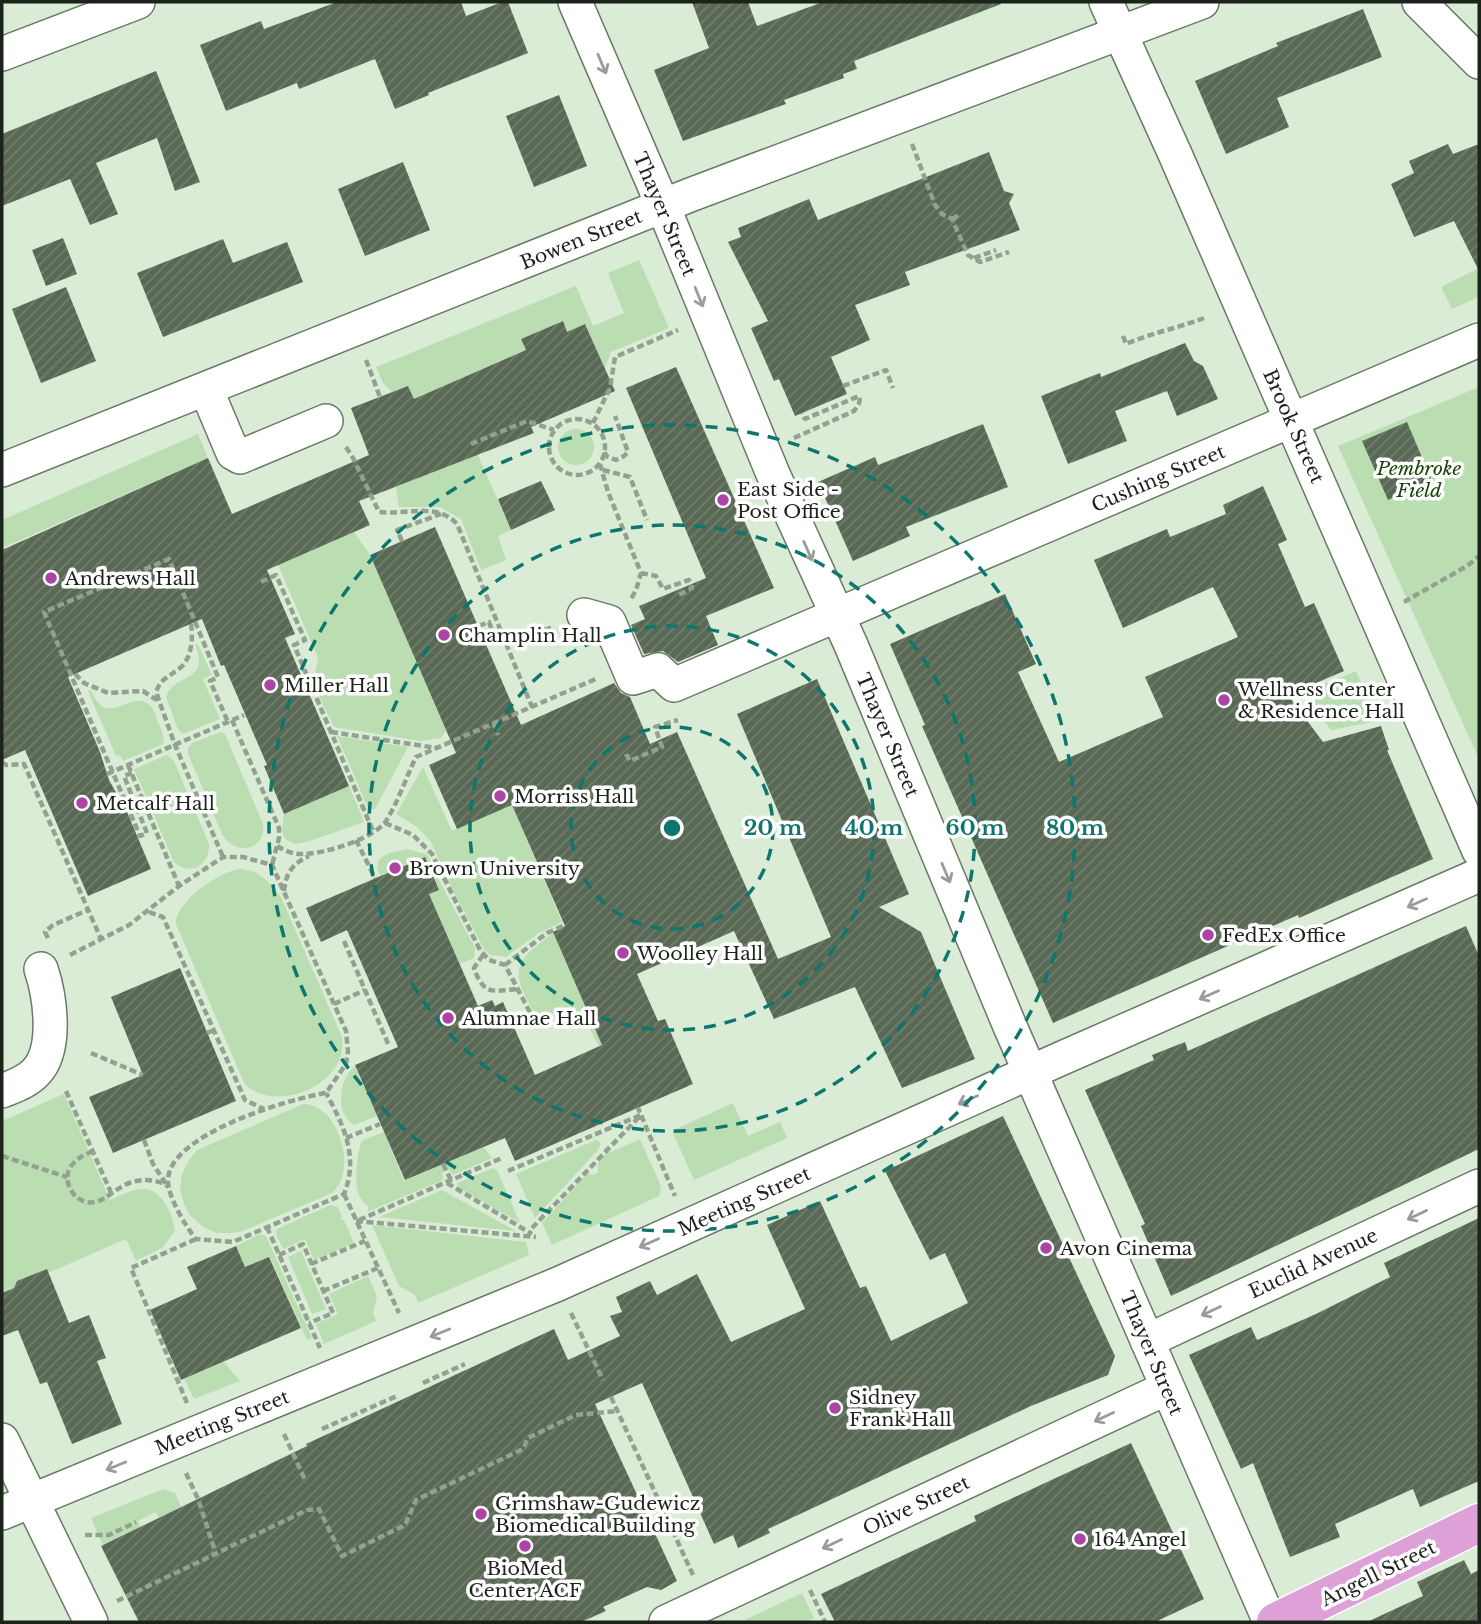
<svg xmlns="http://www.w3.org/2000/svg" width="1481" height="1624" viewBox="0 0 1481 1624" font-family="'Libre Baskerville',serif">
<defs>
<pattern id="building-hatch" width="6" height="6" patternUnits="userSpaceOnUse" patternTransform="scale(1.75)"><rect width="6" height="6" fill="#596955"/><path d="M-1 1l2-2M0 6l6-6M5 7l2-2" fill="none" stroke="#727e6e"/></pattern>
</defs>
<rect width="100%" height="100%" fill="#daecd6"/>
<path fill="#badeb1" d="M639 260 669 328 611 352 605 368 585 324 567 332 562 321 521 339 526 350 433 391 455 440 478 455 511 530 498 536 506 560 481 570 461 519 440 507H399L396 487 441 469 408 386 392 392 383 383 376 367 576 286 593 326 624 313 608 273Z
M1479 268V297L1452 309 1441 287Z
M1479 387V759L1338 446Z
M558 447a18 18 0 1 1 36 0a18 18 0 1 1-36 0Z
M198 434 208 458 2 548V520Z
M354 532 370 555 446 731 441 738 420 741 334 727 313 684 318 658 278 565Z
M198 644 212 675 203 679 220 719 183 734 178 730 166 697C173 673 211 683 195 645Z
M1356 671 1378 721 1331 730 1302 693Z
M91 690C106 729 128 692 147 703 154 707 156 716 158 723 162 730 165 736 163 744L123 761 120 755 116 756 88 691Z
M221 732 225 734 263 824C267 850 237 856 223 836L188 754V748L192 743Z
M337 736 408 747 375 809 368 808Z
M167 755 174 761 209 844C210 865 190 877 174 862L134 769Z
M423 767 452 831 512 805 562 922 539 933 506 957 490 955 484 949 451 887 431 842 417 827 396 814Z
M349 786 364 822 307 842 295 844 285 839 282 831 284 814Z
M408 849 428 855 440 882 475 948 474 958 460 964 429 894 425 857 380 876 377 868 379 859 389 853Z
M241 869 255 872 264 878 281 897 342 1037C350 1086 271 1115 244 1083L176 924C175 902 221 870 241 869Z
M553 932 602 1045 599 1047 582 1013 568 1011 540 1017C531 1009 527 1000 522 989 510 959 534 950 553 932Z
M355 1066 377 1116 354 1125C334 1113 339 1079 355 1066Z
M64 1094 110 1200C120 1196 131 1189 142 1189 162 1188 173 1214 175 1231L162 1248 136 1261 126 1239 2 1293V1121Z
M733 1103 748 1136 780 1122 787 1138 694 1180 672 1131Z
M303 1104C338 1104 359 1169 332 1193L243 1231 232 1233H216L202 1226 190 1215 184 1204 180 1189 182 1174 189 1160 197 1150Z
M384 1132 404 1181 481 1148 479 1142 492 1158 453 1175 449 1170 442 1173 443 1179 441 1181 367 1212 369 1207C364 1204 359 1197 357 1189 355 1180 357 1147 363 1140Z
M640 1139 661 1186 659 1196 552 1245 542 1223 588 1173 593 1175 598 1173V1163L606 1154Z
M596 1140 601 1143 598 1150 535 1218 516 1174Z
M493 1168 497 1170 520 1223 458 1187 457 1183Z
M442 1190 516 1231 379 1217Z
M330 1205 338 1207 342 1218 340 1220H344L354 1243 314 1260 305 1239 283 1249 276 1234 277 1229Z
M372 1225 526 1242 529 1255 418 1303 415 1295 399 1286Z
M260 1234 266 1236 312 1338 307 1340 270 1257 245 1267 236 1246Z
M301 1251 326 1309 312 1314 288 1257Z
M368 1276 377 1296 373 1313 376 1321 324 1344 316 1324 338 1314 329 1294Z
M224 1362 240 1381 194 1399 184 1379Z
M163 1489 175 1493 181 1507 159 1518 155 1512 138 1521 141 1527 103 1546 91 1518Z
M802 1593 814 1618 806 1622H746L745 1620Z"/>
<path fill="url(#building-hatch)" d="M337 2H461L466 16 502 2H508L528 53 428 93 429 95 395 109 375 59 299 89 297 83 226 111 200 45 261 21 264 29Z
M692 2H748L757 26 823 2H1000L1001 4 854 61 857 69 843 74 844 78 784 100 786 104 683 141 654 70 709 48Z
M1363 9 1382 57 1277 98 1289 127 1226 154 1195 81 1278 46 1276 43Z
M156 71 200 182 175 191 157 138 96 163 118 214 90 225 70 179 2 206V134Z
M559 95 587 166 534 187 506 116Z
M1448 144 1453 154 1479 144V271L1454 221 1414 237 1391 184 1414 173 1409 161Z
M989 152 1004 191 1014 194 1009 203 1020 230 905 272 910 285 855 305 870 340 831 357 847 394 795 416 779 379 774 381 751 328 768 321 728 242 741 237 738 228 809 199 818 220Z
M403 162 430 230 365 256 338 189Z
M63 238 77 274 46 286 32 250Z
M223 239 233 263 287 242 303 282 163 337 137 273Z
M66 287 96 361 41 383 12 309Z
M563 321 567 332 585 324 615 391 531 427 534 433 359 501 370 525 267 570 295 634 285 638 349 786 284 814 264 766 267 765 224 665 221 666 202 619 68 677 100 752 109 780 127 812 151 869 88 896 25 750 2 760V550L208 458 232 514 369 455 351 408 408 386 414 399 526 350 521 339Z
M1185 343 1194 361 1203 366 1218 399 1177 416 1167 391 1115 411 1127 441 1068 464 1041 396 1100 373 1101 377Z
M676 367 774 588 706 616 718 645 678 662 663 651 644 654 631 625 645 619 639 606 706 578 626 388Z
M1407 422 1432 481 1388 500 1362 441Z
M983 424 1008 487 906 527 910 536 853 561 818 482 875 457 878 465Z
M541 481 555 510 511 530 498 499Z
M1263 486 1287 540 1278 544 1305 607 1314 603 1344 671 1288 695 1323 742 1381 726 1389 750H1387L1433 859 1299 918 1298 915 1053 1023 922 726 925 725 890 644 1005 594 1036 664 1018 672 1059 762 1163 717 1145 677 1238 637 1213 587 1123 628 1094 560 1167 529 1170 537 1226 514 1223 505Z
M435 527 521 725 614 683 621 693 630 697 650 744 677 732 778 959 831 937 737 714 817 679 909 894 879 907 921 932 975 1059 902 1088 855 987 774 1019 734 931 637 974 658 1021 665 1019 693 1084 515 1161 505 1138 405 1180 355 1065 398 1047 347 930 321 942 306 908 425 857 439 890 429 894 478 1006 492 1000 495 1006 503 1002 535 1075 602 1045 553 932 565 926 512 805 457 829 429 765 456 753 370 555Z
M1466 926 1479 956V1149L1171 1296 1141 1226 1145 1224 1085 1090 1154 1060 1152 1055 1185 1042 1188 1051Z
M180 968 236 1101 113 1153 89 1097 143 1075 111 997Z
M1003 1116 1115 1356 1108 1375 1031 1406 768 1529 770 1533 738 1548 733 1535 714 1544 642 1383 595 1404 677 1581 661 1590 647 1587 603 1607 606 1611 581 1622H139L101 1546 307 1446 306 1444 554 1329 568 1360 620 1336 610 1316 622 1312 616 1297 650 1281 657 1295 697 1274 731 1342 805 1309 767 1225 820 1201 860 1288 866 1286 891 1341 968 1303 945 1253 930 1260 885 1171Z
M1479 1218V1481L1420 1507 1413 1489 1335 1524 1340 1537 1290 1557 1253 1463 1241 1469 1189 1355 1251 1327 1257 1340 1316 1314 1390 1277 1384 1263Z
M236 1246 245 1267 269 1257 301 1328 181 1380 150 1310 197 1289 187 1267Z
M47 1269 69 1323 89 1315 106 1358 97 1361 122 1424 72 1444 47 1382 40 1384 18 1330 2 1336V1293L14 1288 17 1281Z
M1131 1443 1204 1599 1155 1622H835L821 1594 976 1521 974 1516Z
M1464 1560 1471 1574 1479 1570V1622H1367L1423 1596 1417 1582Z"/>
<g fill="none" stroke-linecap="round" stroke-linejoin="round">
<g stroke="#6a7a66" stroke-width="36">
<path id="minor" d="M575 2 663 206 773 474 851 645 1009 1024 1270 1622
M1106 2 1175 154 1479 851
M1419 2 1479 62
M2 54 138 2
M206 389 233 453 240 457 326 421
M2 470 690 195 1202 2
M584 615 609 622 633 678 658 670 674 685 1479 340
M2 1091C14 1086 27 1082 36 1072 58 1049 50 996 41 969
M1147 1341 1479 1186
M2 1440 91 1622
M2 1513 558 1284 1060 1059 1479 875
M666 1622 1167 1388"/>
</g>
<g stroke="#fff" stroke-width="41">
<path id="major" d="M1276 1622 1479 1523"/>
</g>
<path stroke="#93a190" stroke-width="4.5" stroke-dasharray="7 3.5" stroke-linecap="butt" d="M912 144 935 205 942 214 952 219 968 255 980 262 1009 252
M952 219 959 215
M974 258 996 250
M1123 336 1126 344C1151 333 1178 328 1204 318
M366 360 380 397
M843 386 886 370 893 388
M549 447a28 28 0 1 1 56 0a28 28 0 1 1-56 0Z
M593 423 610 388 615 357 678 330
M794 438 854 411C858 406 861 402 859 396L805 419 802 413
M471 444 527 421 554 430
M346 447 353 458 379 512C406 515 437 502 457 524L532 707
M605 452 606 456 616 460 624 456 628 452 615 416
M600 464 608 492 641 573 636 590 631 599
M603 470 630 477 647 520
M402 541 397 530 441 514
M641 573 656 576 663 589 689 580 692 588 679 595
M261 582 276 575 305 640 294 645 373 831
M1404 602 1467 566 1479 556
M191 624C193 638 192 658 180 668 169 677 161 678 156 692L175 745 223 857
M479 626 489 622 495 639 502 636
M505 644 553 627
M75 674 84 683 108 693 143 691 157 700
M232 720 279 828V838L272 865
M494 723 498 735
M331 732 437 748
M626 754 630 761 662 747 655 727 678 720
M2 762 6 765 24 764 101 939
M128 765 179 886
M132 773 124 776 147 833 140 836 44 612 169 559 218 677 210 681 228 722
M107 774 244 715
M385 823 413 835 432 854 480 950 489 960 505 965 533 1018
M356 840 375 878
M277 846C285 851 292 854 302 854 324 854 374 839 386 821 398 802 406 778 416 757L598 678
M284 891C286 873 292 864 309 856
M149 912 163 917 245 1100 264 1109
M48 938 45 932 53 925 88 910
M344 941 389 1046
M70 955 129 925 179 886 223 857H243L272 865 346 1031 348 1051 346 1064 326 1093C288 1099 167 1135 168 1181 168 1197 186 1227 196 1239L233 1242 344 1194C359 1157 344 1126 326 1093
M483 955 474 968C484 998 496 990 519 989
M505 965 547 933 565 925
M334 1004 365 990
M207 1033 214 1030
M91 1053 143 1075
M66 1091 112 1195
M346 1138 380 1124
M144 1140 153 1164 166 1184
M93 1151C84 1155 77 1158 71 1166 60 1182 76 1206 95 1202 107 1199 113 1191 123 1186 136 1178 157 1178 169 1187
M2 1156 67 1177
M443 1164 451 1180
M508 1171 641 1115 638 1108
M447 1183 532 1234
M344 1194 399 1313
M359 1220 502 1158
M356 1221 536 1237
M267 1227 320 1348
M532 1228 641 1115 675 1196
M279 1255 303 1244 333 1313 309 1323
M311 1264 365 1241
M323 1291 378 1268
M571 1313 603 1380
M423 1383 465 1364
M611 1397 693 1575
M187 1403 131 1268 196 1239
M322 1429 397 1396
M284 1434 306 1482
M186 1473 198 1499 216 1554
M85 1535H109L136 1522
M810 1590 825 1622
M117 1601 307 1510 319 1509 342 1556 405 1525 416 1500 523 1449 528 1438 576 1415 618 1411"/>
<use href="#minor" stroke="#fff" stroke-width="33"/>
<use href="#major" stroke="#dda1d8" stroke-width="38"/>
</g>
<defs><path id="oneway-shaft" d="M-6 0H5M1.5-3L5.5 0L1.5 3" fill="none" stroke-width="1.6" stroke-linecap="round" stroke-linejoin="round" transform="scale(1.75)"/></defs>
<g stroke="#999c98">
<use href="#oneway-shaft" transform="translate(602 64) rotate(67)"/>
<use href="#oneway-shaft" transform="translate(699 297) rotate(68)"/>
<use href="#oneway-shaft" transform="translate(808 551) rotate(66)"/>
<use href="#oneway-shaft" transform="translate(946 873) rotate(67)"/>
<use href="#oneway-shaft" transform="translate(1417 903) rotate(156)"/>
<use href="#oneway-shaft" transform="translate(1209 995) rotate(156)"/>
<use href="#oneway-shaft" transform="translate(968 1100) rotate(156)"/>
<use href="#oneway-shaft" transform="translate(1417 1215) rotate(155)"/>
<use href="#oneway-shaft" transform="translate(649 1243) rotate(156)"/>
<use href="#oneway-shaft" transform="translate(1211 1311) rotate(155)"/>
<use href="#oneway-shaft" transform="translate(440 1333) rotate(158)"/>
<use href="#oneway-shaft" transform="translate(1104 1417) rotate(155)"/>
<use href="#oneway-shaft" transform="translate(116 1466) rotate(158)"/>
<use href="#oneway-shaft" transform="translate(832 1544) rotate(155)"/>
</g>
<g fill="none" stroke="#0f766e" stroke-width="3.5" stroke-dasharray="12 9">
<circle cx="672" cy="828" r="101"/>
<circle cx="672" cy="828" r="202"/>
<circle cx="672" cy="828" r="303"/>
<circle cx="672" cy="828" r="403"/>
</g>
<g fill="#ac43a5" stroke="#fff" stroke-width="2.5">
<circle cx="723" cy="500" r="7"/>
<circle cx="51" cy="578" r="7"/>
<circle cx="444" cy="635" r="7"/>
<circle cx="270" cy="685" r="7"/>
<circle cx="1224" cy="700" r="7"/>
<circle cx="500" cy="796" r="7"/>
<circle cx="82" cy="803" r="7"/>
<circle cx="395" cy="868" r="7"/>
<circle cx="1208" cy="935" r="7"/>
<circle cx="623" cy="953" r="7"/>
<circle cx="448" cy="1018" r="7"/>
<circle cx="1046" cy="1248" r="7"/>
<circle cx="835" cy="1408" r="7"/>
<circle cx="481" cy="1514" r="7"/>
<circle cx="1080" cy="1539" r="7"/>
<circle cx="525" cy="1546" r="7"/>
</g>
<g text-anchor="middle" stroke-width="7" stroke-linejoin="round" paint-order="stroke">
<g font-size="19" fill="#1c231b" stroke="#fff">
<text transform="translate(665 214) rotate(67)" y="7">Thayer Street</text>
<text transform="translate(581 239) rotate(-22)" y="7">Bowen Street</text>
<text transform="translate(1294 426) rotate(66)" y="7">Brook Street</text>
<text transform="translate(1158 478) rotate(-23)" y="7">Cushing Street</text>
<text transform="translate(888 735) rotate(67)" y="7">Thayer Street</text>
<text transform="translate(744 1201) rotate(-24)" y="7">Meeting Street</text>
<text transform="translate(1313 1263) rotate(-25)" y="7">Euclid Avenue</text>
<text transform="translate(1152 1353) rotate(67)" y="7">Thayer Street</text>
<text transform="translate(222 1422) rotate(-22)" y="7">Meeting Street</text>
<text transform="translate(916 1505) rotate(-25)" y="7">Olive Street</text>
<text transform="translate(1378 1573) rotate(-26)" y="7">Angell Street</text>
</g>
<g font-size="19" font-style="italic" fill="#154505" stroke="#fff">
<text x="1419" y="475">Pembroke<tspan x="1419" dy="22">Field</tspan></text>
</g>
<g font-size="19" fill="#1c231b" stroke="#fff" text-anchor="start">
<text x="737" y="496">East Side -<tspan x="737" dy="22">Post Office</tspan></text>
<text x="65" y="585">Andrews Hall</text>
<text x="458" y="642">Champlin Hall</text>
<text x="284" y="692">Miller Hall</text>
<text x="1238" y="696">Wellness Center<tspan x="1238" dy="22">&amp; Residence Hall</tspan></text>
<text x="514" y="803">Morriss Hall</text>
<text x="96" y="810">Metcalf Hall</text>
<text x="409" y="875">Brown University</text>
<text x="1222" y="942">FedEx Office</text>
<text x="637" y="960">Woolley Hall</text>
<text x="462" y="1025">Alumnae Hall</text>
<text x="1060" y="1255">Avon Cinema</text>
<text x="849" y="1404">Sidney<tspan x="849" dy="22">Frank Hall</tspan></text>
<text x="495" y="1510">Grimshaw-Gudewicz<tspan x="495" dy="22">Biomedical Building</tspan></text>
<text x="1094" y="1546">164 Angel</text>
<text x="525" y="1575" text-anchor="middle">BioMed<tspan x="525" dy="22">Center ACF</tspan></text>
</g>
</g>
<circle cx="672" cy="828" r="10" fill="#0f766e" stroke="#fff" stroke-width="3.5"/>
<g font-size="21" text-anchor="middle" font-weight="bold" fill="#0f766e" stroke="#fff" stroke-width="7" stroke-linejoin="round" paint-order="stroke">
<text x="773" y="835">20 m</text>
<text x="874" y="835">40 m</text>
<text x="975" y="835">60 m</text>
<text x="1075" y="835">80 m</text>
</g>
<rect width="1481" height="1624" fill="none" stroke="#1c231b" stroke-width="7"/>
</svg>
